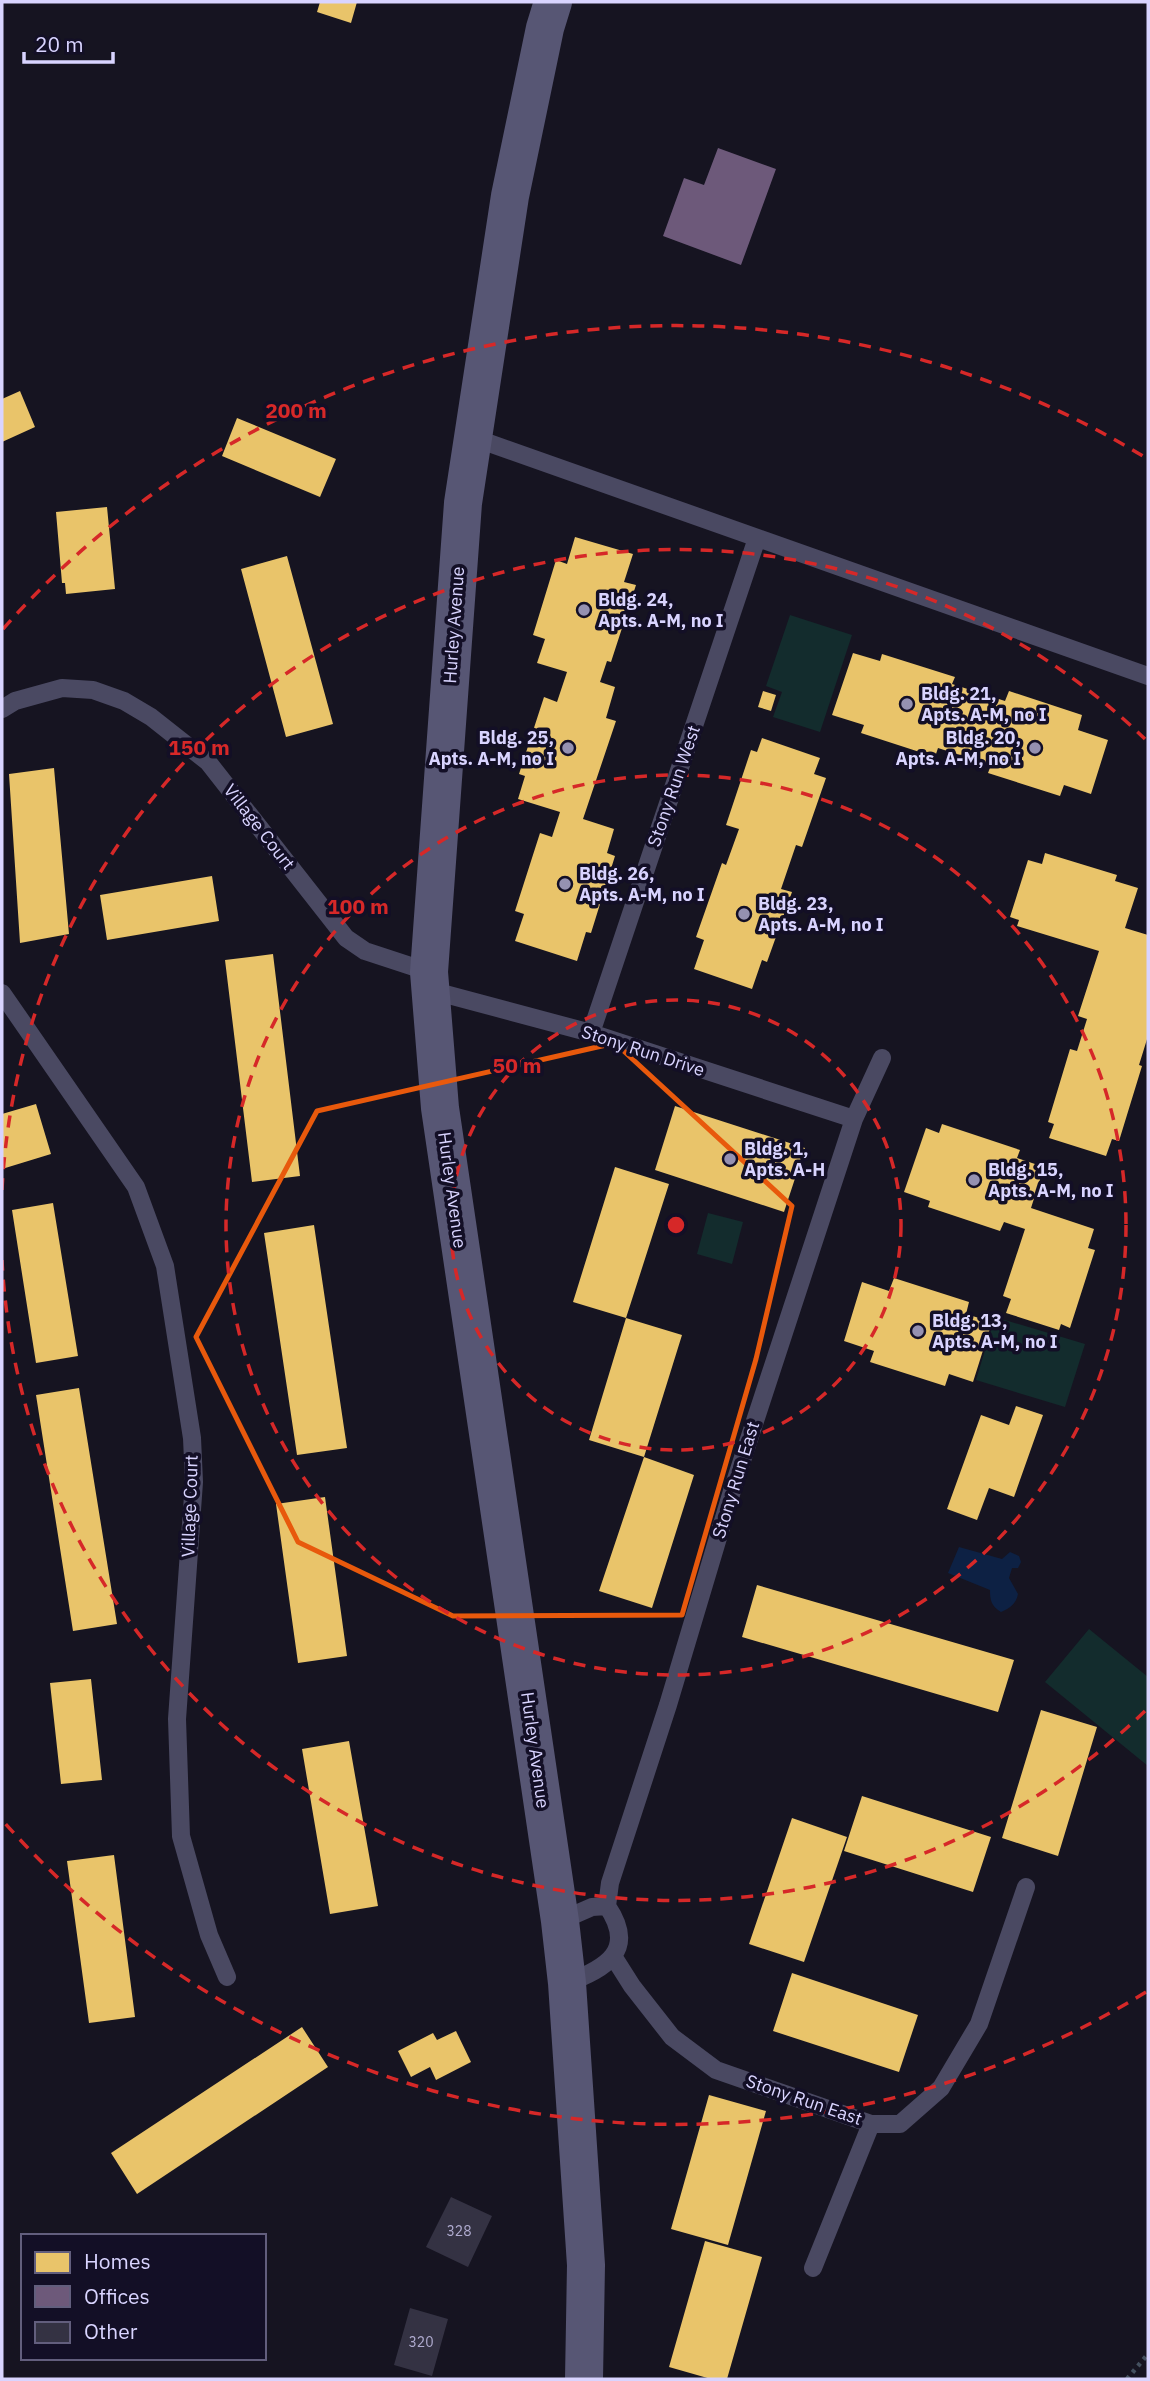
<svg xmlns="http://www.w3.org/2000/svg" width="1150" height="2381" viewBox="0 0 1150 2381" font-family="'IBM Plex Sans',sans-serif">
<rect width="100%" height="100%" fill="#161421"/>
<path fill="#132c2d" d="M790 615 852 635 820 732 773 717 782 692 766 686Z
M708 1213 743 1222 732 1264 697 1254Z
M995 1317 1085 1344 1065 1407 976 1380Z
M1089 1629 1148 1677V1766L1045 1682Z"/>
<path fill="#0d2144" d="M959 1547 1002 1559 1010 1552 1019 1556 1021 1562 1018 1568H1012L1009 1578 1018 1594C1016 1604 1010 1608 1001 1612 991 1606 990 1600 990 1590L948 1573Z"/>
<path fill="#e9c46a" d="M320 2H357L351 23 317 12Z
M20 391 35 427 2 442V399Z
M237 418 336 459 320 497 222 456Z
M107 507 115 589 66 594 65 583H62L56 512Z
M575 537 633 554 624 582 636 585 611 662 607 661 600 682 615 687 606 718 616 721 583 819 614 829 607 853 615 856 591 933 586 932 577 961 515 941 524 914 515 911 540 833 552 837 560 812 518 799 525 776 519 774 544 697 557 702 567 672 537 663 545 639 533 635 556 560 567 564Z
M287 556 333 724 286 737 241 569Z
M853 653 880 661 882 654 955 677 952 684 1005 701 1009 691 1082 715 1078 730 1108 740 1091 794 1064 785 1060 796 988 773 991 765 938 748 935 757 861 733 864 725 832 715Z
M763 691 776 695 771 711 758 707Z
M762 738 820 758 814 774 826 778 802 847 796 845 781 889 792 892 767 962 762 960 752 989 694 969 704 940 696 937 722 863 726 865 739 829 726 825 751 750 757 752Z
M54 768 69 934 20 943 9 774Z
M1045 853 1117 875 1115 881 1138 888 1125 928 1148 935V1036L1139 1065 1142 1066 1119 1141 1112 1139 1106 1156 1049 1138 1054 1124 1048 1122 1070 1049 1077 1051 1087 1019 1078 1016 1099 951 1017 926 1019 920 1010 917 1028 860 1042 864Z
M212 876 219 921 107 940 100 895Z
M273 954 300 1176 252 1182 225 960Z
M36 1104 51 1154 2 1169V1114Z
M675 1106 805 1148 784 1212 655 1170Z
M942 1124 1020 1150 1017 1158 1044 1167 1031 1208 1094 1229 1088 1248 1095 1250 1070 1328 1061 1324 1059 1330 1006 1313 1011 1299 1003 1296 1025 1229 1004 1222 1000 1231 928 1207 930 1201 904 1192 926 1128 939 1133Z
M615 1167 669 1184 626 1318 573 1302Z
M53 1203 78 1356 36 1363 12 1210Z
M314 1225 347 1448 297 1455 264 1233Z
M894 1278 969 1302 966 1314 992 1322 973 1382 949 1374 945 1386 870 1362 874 1351 844 1341 862 1282 889 1291Z
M626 1318 682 1335 644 1457 589 1440Z
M79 1388 117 1624 73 1631 36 1395Z
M1016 1406 1043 1415 1014 1497 989 1488 977 1520 947 1509 981 1415 1009 1425Z
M644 1457 694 1475 652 1608 599 1591Z
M325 1497 347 1656 298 1663 276 1504Z
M757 1585 1014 1660 998 1712 742 1637Z
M91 1679 102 1780 61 1784 50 1683Z
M1041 1710 1097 1727 1058 1856 1002 1838Z
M349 1741 378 1906 330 1914 302 1749Z
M862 1796 991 1837 973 1892 844 1851Z
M792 1818 847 1837 804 1962 749 1944Z
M114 1855 135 2017 89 2023 67 1861Z
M792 1973 918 2015 899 2072 773 2031Z
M302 2027 328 2067 137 2194 111 2153Z
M456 2031 471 2062 436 2080 430 2067 411 2077 398 2051 433 2033 437 2040Z
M709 2095 766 2111 728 2245 671 2229Z
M705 2241 762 2257 727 2379H711L669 2367Z"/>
<path fill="#6d597a" d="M718 148 776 169 741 265 663 236 684 178 704 185Z"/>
<path fill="#343243" d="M451 2197 492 2216 468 2267 426 2247Z
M410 2308 448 2319 432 2376 394 2365Z"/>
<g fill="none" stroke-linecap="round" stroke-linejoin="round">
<path stroke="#44505f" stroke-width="4.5" stroke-dasharray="3.5 5" stroke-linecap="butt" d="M1127 2379 1148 2354"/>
<path stroke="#4a4962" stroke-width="18" d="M472 437 1148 676
M2 709 15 701 62 688 93 690 124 701 151 717 208 762 346 938 365 951 429 972
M430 990 591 1033 854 1119
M2 993 136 1187 165 1266 192 1438 194 1482 177 1719 181 1836 209 1935 227 1977
M591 1033 757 538
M560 1921 592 1907 607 1906
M613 1956 632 1986 672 2037 716 2070 871 2124H900L941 2088 979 2024 1026 1887
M567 1983C607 1968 637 1950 607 1906L610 1883 668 1705 732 1491 854 1119 882 1058
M813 2268 871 2124"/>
<path stroke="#575674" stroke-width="38" d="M553 2 545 28 510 196 463 503 429 972 440 1108 560 1921 567 1983 586 2265 584 2379"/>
</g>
<path fill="none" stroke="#e8590c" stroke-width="5" stroke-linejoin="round" d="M615 1043 792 1206 756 1359 682 1615 453 1616 298 1542 196 1337 317 1111Z"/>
<g fill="none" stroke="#d62828" stroke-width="3.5" stroke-dasharray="12 9">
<circle cx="676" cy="1225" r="225"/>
<circle cx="676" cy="1225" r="450"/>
<path d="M1145 1711A675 675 0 0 1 2 1260M2 1190A675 675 0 0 1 1145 739"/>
<path d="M1146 1992A899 899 0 0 1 3 1821M3 629A899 899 0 0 1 1146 458"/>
</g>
<g fill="#9591b1" stroke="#130f26" stroke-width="2.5">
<circle cx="584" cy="610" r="7"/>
<circle cx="907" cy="704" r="7"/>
<circle cx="568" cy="748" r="7"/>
<circle cx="1035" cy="748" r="7"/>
<circle cx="565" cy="884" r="7"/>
<circle cx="744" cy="914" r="7"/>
<circle cx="730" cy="1159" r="7"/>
<circle cx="974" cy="1180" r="7"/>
<circle cx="918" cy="1331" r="7"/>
</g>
<g text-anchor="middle" stroke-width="7" stroke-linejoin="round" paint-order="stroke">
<g font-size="14" fill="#b0acd0">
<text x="459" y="2236">328</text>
<text x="421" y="2347">320</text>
</g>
<g font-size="18" font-weight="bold" fill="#d9d4ff" stroke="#130f26" text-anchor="start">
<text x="598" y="606">Bldg. 24,<tspan x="598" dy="21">Apts. A-M, no I</tspan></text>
<text x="921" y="700">Bldg. 21,<tspan x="921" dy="21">Apts. A-M, no I</tspan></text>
<text x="554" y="744" text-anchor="end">Bldg. 25,<tspan x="554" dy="21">Apts. A-M, no I</tspan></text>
<text x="1021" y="744" text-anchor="end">Bldg. 20,<tspan x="1021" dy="21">Apts. A-M, no I</tspan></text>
<text x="579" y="880">Bldg. 26,<tspan x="579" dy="21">Apts. A-M, no I</tspan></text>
<text x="758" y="910">Bldg. 23,<tspan x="758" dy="21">Apts. A-M, no I</tspan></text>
<text x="744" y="1155">Bldg. 1,<tspan x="744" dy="21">Apts. A-H</tspan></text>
<text x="988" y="1176">Bldg. 15,<tspan x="988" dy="21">Apts. A-M, no I</tspan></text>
<text x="932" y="1327">Bldg. 13,<tspan x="932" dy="21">Apts. A-M, no I</tspan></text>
</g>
<g font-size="18" fill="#d9d4ff" stroke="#130f26">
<text transform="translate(454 625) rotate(-86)" y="6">Hurley Avenue</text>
<text transform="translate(674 786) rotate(-71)" y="6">Stony Run West</text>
<text transform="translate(259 827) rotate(52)" y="6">Village Court</text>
<text transform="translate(643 1051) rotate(18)" y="6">Stony Run Drive</text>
<text transform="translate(452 1190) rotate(82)" y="6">Hurley Avenue</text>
<text transform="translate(736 1480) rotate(-73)" y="6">Stony Run East</text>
<text transform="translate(190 1506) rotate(-88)" y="6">Village Court</text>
<text transform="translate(535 1750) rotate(82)" y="6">Hurley Avenue</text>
<text transform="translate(804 2100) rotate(19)" y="6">Stony Run East</text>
</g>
</g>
<circle cx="676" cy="1225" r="10" fill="#d62828" stroke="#130f26" stroke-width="3.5"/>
<g font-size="21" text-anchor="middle" font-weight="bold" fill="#d62828" stroke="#130f26" stroke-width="7" stroke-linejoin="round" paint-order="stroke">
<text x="296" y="418">200 m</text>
<text x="199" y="755">150 m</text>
<text x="358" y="914">100 m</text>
<text x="517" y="1073">50 m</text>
</g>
<rect width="1150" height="2381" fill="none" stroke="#d9d4ff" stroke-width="7"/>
<rect x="21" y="2234" width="245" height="126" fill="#130f26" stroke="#625e7d" stroke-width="2"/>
<rect x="35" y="2252" width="35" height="21" fill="#e9c46a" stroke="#625e7d" stroke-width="2"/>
<text x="84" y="2269" font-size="21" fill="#d9d4ff">Homes</text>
<rect x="35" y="2286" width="35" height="21" fill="#6d597a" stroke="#625e7d" stroke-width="2"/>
<text x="84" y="2304" font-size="21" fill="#d9d4ff">Offices</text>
<rect x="35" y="2322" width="35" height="21" fill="#343243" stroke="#625e7d" stroke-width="2"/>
<text x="84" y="2339" font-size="21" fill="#d9d4ff">Other</text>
<path d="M24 52v10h89v-10" fill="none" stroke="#d9d4ff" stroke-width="3.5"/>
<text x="35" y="52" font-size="21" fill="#d9d4ff" stroke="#130f26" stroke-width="5" paint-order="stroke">20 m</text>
</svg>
